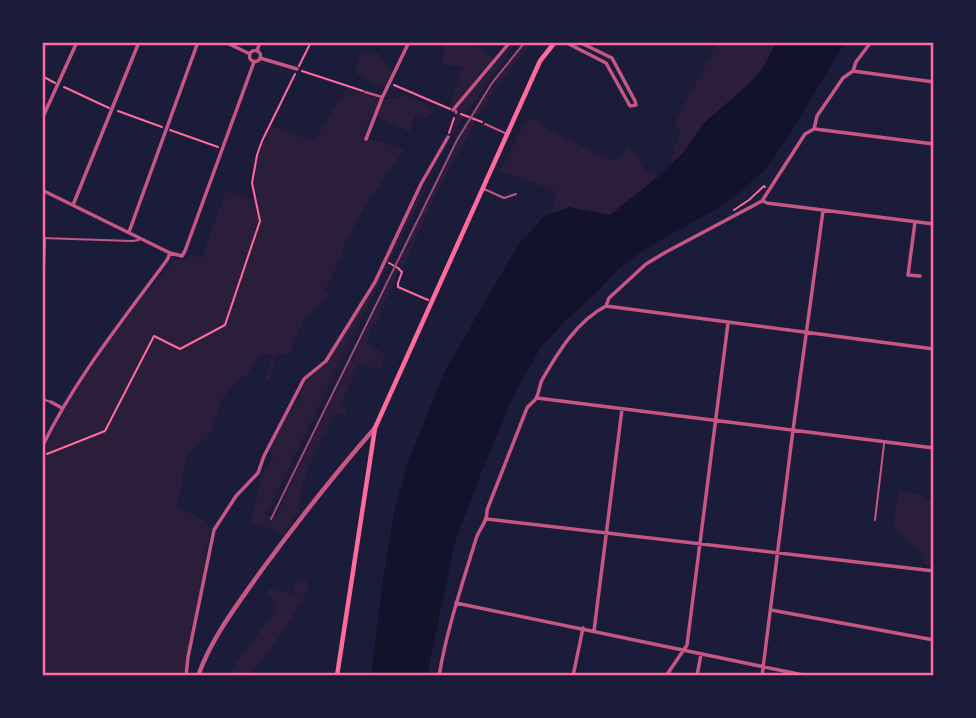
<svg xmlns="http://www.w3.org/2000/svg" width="976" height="718" viewBox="0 0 976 718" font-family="'Source Sans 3',sans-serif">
<rect width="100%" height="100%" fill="#1b1b3a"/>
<path fill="#2a1e3b" d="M442 42H481L479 48 491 55 495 63 515 42H517L466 113 448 143 266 514 269 517 276 516C313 437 352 359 390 281 429 198 465 110 528 42H534C512 66 492 92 476 120 471 130 467 140 461 149 439 187 421 226 404 266H400L394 281 395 283 380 310 381 319 372 326 367 344 385 353 379 370 359 364 342 402 347 409 346 414 336 413C325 436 296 483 300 508L283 536 277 531 250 522 259 490 261 475 274 457 269 452 287 415 298 401 306 381 328 361 361 307 374 288 399 237 406 219 448 143 458 111 449 108 462 67 442 64 444 54Z
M717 42 736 43 737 42H776L765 65 750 83 703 124 685 151 670 164 680 129 674 125Z
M362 51 379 54 393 73 387 87H380L354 72Z
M347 88C367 95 385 104 405 95L430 106 434 109 427 119 415 115 410 132 372 114 363 136 404 150 367 203 341 251 344 253 324 292 331 294 304 320 289 355 277 353 269 381 265 382 272 356 263 353 256 359 247 376 238 379 221 401 213 428 208 437 188 453 177 506 207 522 210 530 186 676H42V456C73 385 125 318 175 259L182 260 187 258 188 253 202 258 226 190 254 199 251 181 259 152 272 126 314 141Z
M527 118 537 120 552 132 614 161 628 148 636 154 645 171 658 177 610 215 569 207 552 214 556 199 554 191C536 183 518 178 500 171Z
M899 490 925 496V501L934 500V566L924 565V556L893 527Z
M305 579 309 587C297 610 283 632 267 654 262 661 254 667 251 676H229L232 669 271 616 276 604 268 592 272 587 292 594 296 582Z"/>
<path fill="#12122b" d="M776 42H845L790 134 773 159 764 171 725 204 645 249 619 269 594 295 564 322 541 347 517 388 481 473 454 545 427 676H371L382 586 394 513 407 464 446 369 518 245 544 217 569 207 610 215 658 177 685 151 703 124 750 83 765 65Z"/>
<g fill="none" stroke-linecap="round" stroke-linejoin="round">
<path stroke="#ff6b9d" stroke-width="2" d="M299 66 311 42
M302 71 363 91
M42 76 55 83
M394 85 450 109
M64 87 109 108
M118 111 162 127
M461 114 482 122
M170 130 218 147
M449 133 454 118
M734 210 749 200 764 186 765 187
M389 263 398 268 402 272 398 283V287L428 300
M47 454 105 431 154 336 180 349 225 325 260 221 252 183 257 155 262 141 295 74"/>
<path stroke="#c65784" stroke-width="2" d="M485 124 507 134
M484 189 504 198 516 194
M42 238 132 241 139 240
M42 330 45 239
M42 399 51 402
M875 520 884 444"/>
<path stroke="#c65784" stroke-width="2.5" d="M365 92 382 97
M456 113V111"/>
<path stroke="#c65784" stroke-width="3.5" d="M225 42 250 54
M565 42 606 63 630 106 636 105 635 101 612 58 579 42
M249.5 56a5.5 5.5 0 1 1 11 0a5.5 5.5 0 1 1-11 0Z
M257 51 260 42
M260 58 297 69
M853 71 934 82
M453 110 510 42
M42 119 77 42
M815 129 934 144
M366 139 382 98 409 42
M42 190 170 253 182 256 185 251 254 62
M763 201 767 203 934 224
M73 205 139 42
M915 222 908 275 920 276
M129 232 198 42
M606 306 934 349
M537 398 934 448
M51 402 62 408
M42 447C75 379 122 321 167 260L170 253
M487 519 934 571
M456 603 808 676
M771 610 934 640
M594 631 622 409
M186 676 188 657 214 530 236 496 258 473 264 456 304 379 326 361 375 282 421 184 448 137
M439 676C447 629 462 585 476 539 479 529 488 521 487 510L527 408C529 405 532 403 535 400 539 395 539 386 542 380 558 352 577 321 606 306L609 298 646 264 666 252 762 201 805 134 814 129 817 116 843 78 853 71 856 62 871 42
M573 676 583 628
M666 676 687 645 728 323
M697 676 701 654
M762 676 793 430 823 211"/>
<path stroke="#c65784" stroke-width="4.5" d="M198 676C212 637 237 605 261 571 297 522 334 475 374 429
M934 676V673"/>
<path stroke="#ff6b9d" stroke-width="4.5" d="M337 676 375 428 540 61 555 42"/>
<path stroke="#a44b75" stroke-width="2" d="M271 519 457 140 492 83 525 42"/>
</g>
<rect width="976" height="718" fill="none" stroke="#1b1b3a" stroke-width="88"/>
<rect x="44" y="44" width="888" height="630" fill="none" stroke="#ff6b9d" stroke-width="2.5"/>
</svg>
